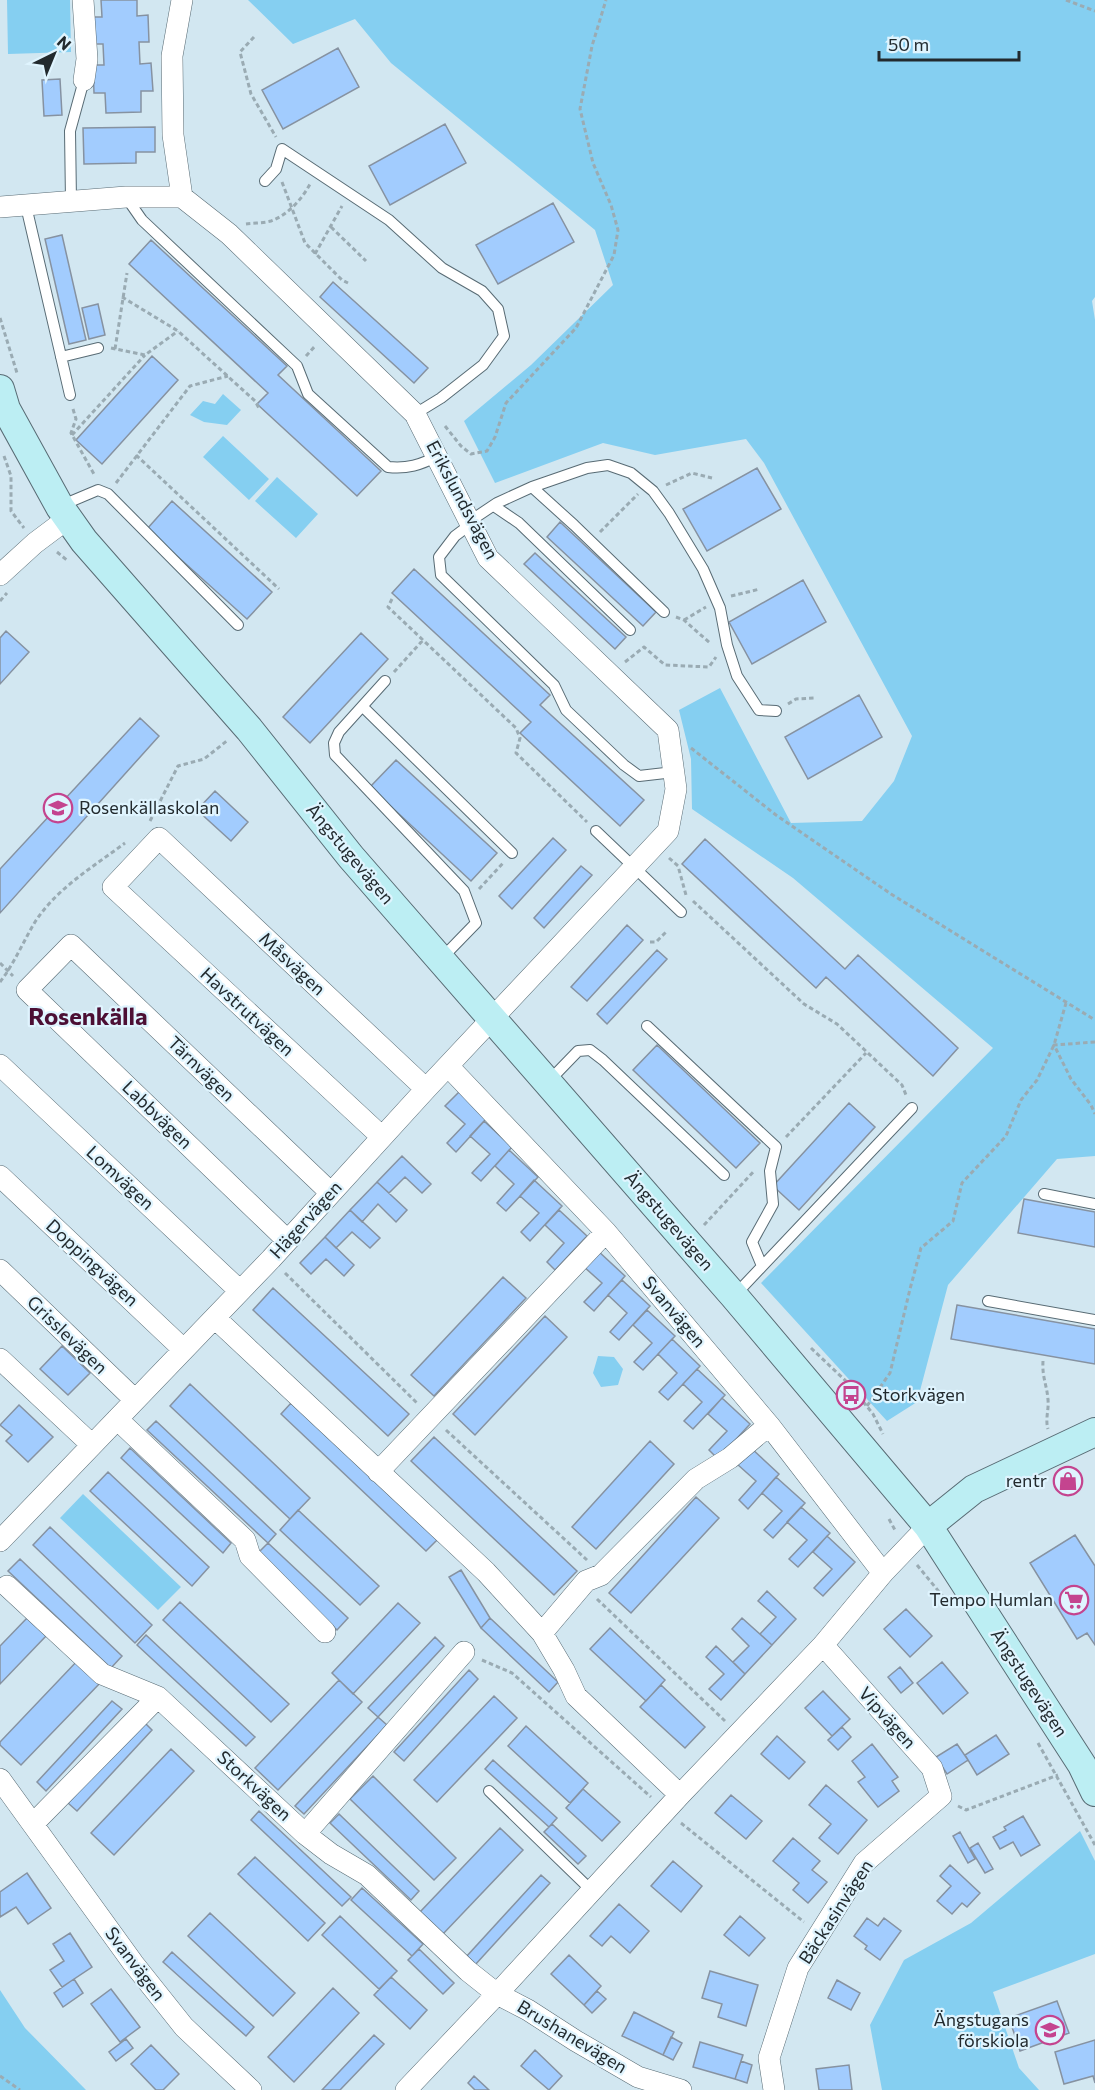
<svg xmlns="http://www.w3.org/2000/svg" width="1095" height="2090" viewBox="0 0 1095 2090" font-family="Commissioner,sans-serif">
<rect width="100%" height="100%" fill="#d2e7f1"/>
<path fill="#85cff1" d="M7 0H70L71 52 8 54Z
M248 0H1095V297L1092 301 1095 320V1156L1057 1159 948 1285 917 1402 887 1421 761 1283 993 1048 793 878 692 809 691 759 679 710 720 688 791 823 862 821 894 781 912 736 764 463 746 439 655 455 603 443 495 483 464 421 531 365 613 285 595 230 391 63 355 19 293 44Z
M223 394 241 410 227 425 204 422 190 415 203 401 215 404Z
M223 436 269 479 249 500 203 457Z
M277 477 318 514 296 538 255 501Z
M598 1356 614 1357 623 1369 618 1385 601 1387 593 1373Z
M83 1494 181 1587 158 1610 60 1518Z
M1080 1831 1095 1861V1954L993 1992 1019 2068 1039 2090H882L870 2025 904 1960 971 1923Z
M0 1990 25 2028 86 2090H0Z"/>
<path fill="#a2ccfe" stroke="#8692a1" stroke-width="1.5" d="M101 0H137V16L148 15 149 42H139L140 64 151 63 153 91H141V112L106 113 105 93H94L93 65H104L103 44H92L91 17H102Z
M338 48 359 87 283 129 262 90Z
M60 79 62 115 44 116 42 80Z
M445 124 466 163 390 205 369 166Z
M155 127V152H136V163L84 164 83 128Z
M553 203 574 242 498 284 476 245Z
M62 235 86 340 69 344 45 239Z
M151 240 287 366 278 375 381 471 357 496 257 404 268 393 129 264Z
M333 282 428 368 414 383 320 297Z
M98 304 105 335 89 339 82 308Z
M152 356 178 380 102 464 76 440Z
M757 468 781 509 707 551 683 509Z
M172 501 272 592 247 619 147 529Z
M560 522 656 612 643 626 547 537Z
M535 553 626 637 615 649 524 564Z
M414 569 550 695 540 705 644 800 620 826 520 733 531 722 392 593Z
M803 580 826 622 752 664 729 622Z
M6 631 29 652 0 684V638Z
M361 633 388 659 310 743 283 717Z
M859 695 882 737 808 779 785 737Z
M140 718 159 736 0 913V869Z
M396 760 497 853 471 881 370 787Z
M215 791 248 822 231 841 197 810Z
M553 838 566 850 512 909 499 896Z
M705 839 845 969 858 955 958 1048 933 1076 826 977 816 988 682 864Z
M581 866 592 875 544 928 534 918Z
M627 925 643 940 587 1001 571 987Z
M657 950 667 959 607 1024 597 1014Z
M657 1045 760 1143 736 1168 633 1070Z
M460 1091 488 1117 456 1152 447 1143 465 1124 445 1106Z
M849 1103 875 1127 799 1210 773 1186Z
M484 1121 512 1147 481 1181 472 1173 490 1154 470 1136Z
M509 1150 538 1177 506 1211 497 1203 514 1184 495 1166Z
M402 1156 431 1184 422 1193 405 1177 389 1193 377 1182Z
M534 1180 562 1206 530 1241 521 1232 539 1213 520 1196Z
M377 1182 407 1210 396 1222 378 1204 362 1222 350 1210Z
M1024 1199 1095 1212V1247L1018 1233Z
M350 1210 380 1238 370 1248 352 1232 336 1248 325 1237Z
M559 1210 587 1236 555 1270 547 1262 564 1243 545 1225Z
M325 1237 354 1265 344 1276 326 1259 311 1274 300 1263Z
M597 1250 625 1276 594 1311 584 1302 602 1283 583 1266Z
M503 1277 526 1298 434 1396 411 1375Z
M622 1280 650 1306 619 1340 610 1332 627 1313 608 1295Z
M273 1288 409 1414 388 1436 253 1310Z
M957 1305 1095 1329V1364L951 1339Z
M647 1310 675 1336 643 1370 634 1362 652 1343 633 1325Z
M545 1316 567 1337 475 1435 453 1414Z
M672 1339 700 1366 668 1400 659 1392 677 1373 658 1354Z
M62 1346 90 1373 68 1395 40 1369Z
M697 1369 725 1395 693 1429 684 1421 702 1402 683 1384Z
M190 1384 310 1498 290 1519 170 1406Z
M722 1398 750 1424 718 1459 709 1450 727 1431 708 1414Z
M291 1403 437 1540 426 1551 281 1414Z
M19 1405 53 1437 28 1462 6 1441 12 1435 0 1425Z
M156 1421 276 1534 268 1543 147 1430Z
M434 1437 577 1571 554 1595 411 1461Z
M650 1441 674 1464 596 1549 572 1527Z
M130 1448 231 1543 223 1553 121 1458Z
M751 1448 779 1474 748 1509 739 1500 756 1481 737 1464Z
M108 1472 209 1567 192 1586 90 1491Z
M776 1477 805 1503 773 1538 764 1530 782 1511 762 1493Z
M696 1497 719 1518 631 1613 609 1593Z
M801 1507 830 1533 798 1567 789 1559 807 1540 787 1522Z
M298 1510 379 1586 360 1605 280 1530Z
M50 1527 152 1625 135 1643 33 1545Z
M1075 1535 1095 1566V1645L1087 1633 1077 1639 1030 1563Z
M827 1536 855 1562 823 1596 814 1588 832 1569 813 1552Z
M268 1543 348 1618 337 1630 257 1554Z
M20 1559 122 1656 111 1668 8 1571Z
M461 1570 490 1618 481 1628 449 1577Z
M767 1591 796 1619 772 1645 760 1634 776 1617 758 1601Z
M180 1602 289 1704 271 1722 163 1620Z
M398 1603 420 1623 353 1694 332 1673Z
M906 1609 932 1636 910 1657 884 1629Z
M27 1618 46 1636 0 1684V1646Z
M490 1618 558 1682 549 1692 481 1628Z
M742 1618 772 1645 745 1674 733 1662 749 1646 732 1629Z
M610 1628 665 1680 646 1701 590 1649Z
M146 1635 255 1737 246 1746 137 1645Z
M435 1637 444 1646 378 1717 368 1708Z
M716 1646 745 1674 721 1700 709 1689 724 1674 706 1657Z
M79 1659 102 1681 21 1765 0 1745V1742Z
M942 1662 968 1693 943 1714 917 1683Z
M900 1667 913 1683 901 1693 888 1677Z
M469 1670 478 1679 404 1761 394 1752Z
M339 1680 362 1702 278 1790 255 1768Z
M661 1685 705 1727 685 1748 640 1707Z
M823 1691 850 1719 832 1736 805 1708Z
M494 1696 517 1718 437 1802 414 1780Z
M112 1701 122 1709 46 1791 37 1782Z
M378 1717 387 1725 304 1814 295 1806Z
M143 1721 152 1730 77 1811 68 1803Z
M526 1726 588 1783 570 1803 508 1746Z
M842 1727 851 1737 838 1750 828 1740Z
M996 1735 1009 1754 977 1775 965 1755Z
M777 1736 805 1762 789 1779 761 1754Z
M872 1744 898 1777 892 1781 899 1791 878 1807 858 1782 865 1777 852 1761Z
M957 1744 968 1760 947 1774 936 1757Z
M171 1749 194 1771 114 1855 91 1833Z
M493 1760 557 1818 549 1827 485 1769Z
M373 1776 456 1858 434 1880 350 1799Z
M826 1785 867 1820 838 1854 819 1838 831 1824 809 1805Z
M583 1789 620 1822 602 1841 566 1808Z
M731 1795 762 1821 746 1839 715 1813Z
M259 1811 351 1897 342 1906 251 1820Z
M339 1814 419 1891 411 1900 330 1823Z
M1023 1816 1040 1845 1021 1856 1013 1842 1000 1849 993 1837 1006 1830 1004 1827Z
M552 1824 586 1856 578 1864 544 1832Z
M500 1828 523 1850 443 1934 420 1912Z
M960 1832 975 1859 968 1863 953 1836Z
M793 1838 820 1861 812 1870 827 1882 808 1903 793 1890 799 1883 773 1861Z
M978 1843 993 1869 985 1873 970 1848Z
M255 1857 325 1923 308 1941 238 1874Z
M673 1861 702 1886 681 1912 651 1886Z
M950 1865 980 1893 967 1907 962 1903 952 1914 937 1901 951 1886 940 1876Z
M27 1873 51 1908 28 1924 16 1907 0 1917V1892Z
M541 1875 550 1883 475 1965 466 1957Z
M362 1888 423 1944 412 1956 351 1900Z
M619 1904 649 1931 630 1953 611 1936 602 1946 590 1936Z
M210 1913 295 1993 273 2016 188 1936Z
M340 1916 397 1971 379 1989 322 1935Z
M740 1916 765 1938 749 1956 724 1935Z
M867 1918 878 1926 884 1918 901 1931 880 1960 865 1949 867 1946 854 1936Z
M70 1933 92 1967 62 1987 50 1970 64 1961 53 1944Z
M419 1949 454 1983 443 1994 408 1960Z
M172 1952 254 2027 246 2036 163 1962Z
M569 1955 601 1986 584 2005 551 1974Z
M710 1971 758 1985 746 2026 718 2017 722 2004 702 1998Z
M391 1977 427 2010 410 2029 374 1995Z
M74 1979 83 1993 63 2007 54 1993Z
M837 1980 860 1993 851 2010 828 1998Z
M333 1988 359 2013 294 2082 268 2057Z
M111 1989 140 2027 120 2042 91 2004Z
M597 1991 606 1999 592 2013 584 2005Z
M1057 2001 1069 2033 1020 2051 1009 2018Z
M634 2012 674 2032 663 2055 622 2036Z
M374 2035 384 2044 340 2090H322Z
M671 2037 682 2043 673 2060 663 2055Z
M126 2039 133 2048 116 2061 109 2052Z
M1095 2040V2083L1093 2076 1064 2084 1055 2052Z
M700 2042 743 2055 735 2079 693 2067Z
M151 2045 179 2074 163 2090H156L131 2064Z
M535 2050 562 2076 549 2090 521 2066Z
M741 2061 752 2065 747 2083 735 2079Z
M849 2065 852 2090H819L816 2069Z
M474 2076 489 2090H475L468 2083Z"/>
<g fill="none" stroke-linecap="round" stroke-linejoin="round">
<g stroke="#586b74" stroke-width="12">
<path id="lane" d="M265 181 276 169 282 149 389 220 442 268 482 291 498 309 504 336 483 365 441 398 415 414
M126 197 142 220 297 366 308 394 388 467C407 469 421 465 437 456
M71 201 70 131 84 80
M26 206 70 395
M61 357 98 348
M532 487 574 525 664 612
M60 506 98 490 108 494 238 625
M494 506 519 523 630 630
M470 521 497 503 532 487 587 468 608 465 631 473 653 491 669 513 703 569 720 608 727 645 737 676 759 710 776 711
M471 524 455 536 439 557 441 575 554 685 566 710 624 765 639 776 674 772
M385 681 339 732 334 743 335 755 464 891 476 923 441 959
M363 707 512 853
M596 831 681 912
M647 1026 776 1147 770 1171 773 1204 752 1242 762 1266
M548 1082 578 1051 590 1050 603 1060 724 1175
M1044 1194 1095 1204
M734 1296 912 1108
M988 1301 1095 1320
M489 1791 592 1891"/>
</g>
<g stroke="#586b74" stroke-width="22">
<path id="street" d="M83 0 87 59 84 80
M182 0 172 56 173 135 182 197
M0 207 126 197H182L229 234 415 414 488 558 668 730 676 789 668 831 426 1089 271 1259 0 1541
M0 575 35 543 67 519
M0 1065 240 1291
M448 1066 606 1232 769 1425 883 1573
M382 1137 113 887 159 838 426 1089
M0 1176 183 1349
M287 1240 27 990 71 945 330 1192
M0 1270 135 1400
M215 1318 486 1572 542 1633 564 1670 576 1696 680 1795
M0 1359 92 1445
M117 1419 245 1540 250 1556 325 1632
M378 1472 606 1232
M7 1586 102 1674 158 1697 305 1834 331 1854 367 1875 468 1971 497 1994 528 2010 576 2041 638 2077 681 2090
M542 1633 586 1581 601 1575 696 1479 730 1458 769 1425
M0 1779 133 1963 184 2027 251 2090
M33 1824 158 1697
M305 1834 464 1652
M406 2090 497 1994 680 1795 823 1645 883 1573 928 1526
M774 2090 769 2058 798 1968 864 1863 941 1796 932 1768 823 1645"/>
</g>
<g stroke="#586b74" stroke-width="30">
<path id="secondary" d="M0 389 6 409 60 507 84 541 249 729 351 857 734 1296 928 1526 1082 1765 1095 1792
M928 1526 974 1489 1095 1432"/>
</g>
<path stroke="#9aabb3" stroke-width="3" stroke-dasharray="4.5 3" stroke-linecap="butt" d="M1066 0 1095 11
M254 37 240 52 251 94 276 137
M282 182 305 243 342 280 348 283
M246 224C254 223 264 223 271 221 288 215 302 199 310 184
M331 227 366 261
M315 254 342 206
M122 297 178 331 255 401 260 410
M0 318 17 373
M111 348 145 355 178 331
M115 349 127 273
M306 356 316 345
M73 409 76 419 71 433 95 476
M445 426 461 446 471 454 487 451 495 437 506 403 576 328 614 255 618 230 611 205 593 163 580 109 592 46 606 0
M72 435 145 355
M136 455 279 589
M4 456 11 476V511L24 528
M116 483 190 386 228 376
M666 485 692 473 712 478
M600 532 638 494
M57 552 68 561
M731 596 760 589
M392 599 388 607 516 728 520 738 516 753 587 822
M0 601 7 593
M676 617 684 620 711 644
M684 620 706 607
M625 662 644 647 665 665 709 667 716 657
M394 672 423 640
M788 704 796 699 815 698
M691 748 776 815 891 894 1095 1020
M150 821 178 766 204 759 228 740
M669 858 678 866 686 895
M479 889 503 863
M693 901 804 1004 837 1024 902 1085 906 1095
M650 942H656L666 932
M0 963 13 976
M0 982C14 964 23 942 35 922 57 888 93 867 125 843
M1095 1042 1054 1045 1071 1079 1091 1105 1095 1114
M786 1137 866 1053
M704 1225 755 1170
M285 1273 417 1403
M811 1348 849 1384 873 1414 883 1434
M1043 1361C1042 1378 1047 1385 1048 1400 1049 1410 1045 1419 1048 1429
M867 1406 890 1373 910 1289 921 1248 953 1221 962 1183 1006 1136 1021 1100 1037 1080 1054 1045 1066 1003
M446 1430 587 1560
M889 1519 896 1532
M917 1565 945 1599
M597 1599 725 1721
M482 1660 512 1673 651 1797
M1038 1743 1095 1845
M958 1806 966 1810 1058 1775
M681 1823 804 1922
M0 2076 20 2090"/>
<use href="#lane" stroke="#fff" stroke-width="10"/>
<use href="#street" stroke="#fff" stroke-width="21"/>
<use href="#secondary" stroke="#bceef3" stroke-width="28"/>
</g>
<defs>
<g id="school-ring" transform="scale(1.5)"><circle r="9.5" fill="#dff4fe" stroke="#c4448f" stroke-width="1.5"/><path d="M0-5L7-2L0 1L-7-2ZM-4 1L0 2.5L4 1V4Q0 6-4 4Z" fill="#c4448f"/></g>
<g id="bus-ring" transform="scale(1.5)"><circle r="9.5" fill="#dff4fe" stroke="#c4448f" stroke-width="1.5"/><path d="M-5-6H5V4H4V6H2V4H-2V6H-4V4H-5ZM-3.5-4V0h7V-4ZM-3.5 1.2v1.5H-2V1.2ZM2 1.2v1.5H3.5V1.2Z" fill="#c4448f"/></g>
<g id="shop-ring" transform="scale(1.5)"><circle r="9.5" fill="#dff4fe" stroke="#c4448f" stroke-width="1.5"/><path d="M-5-2.5h2.3a2.7 3.5 0 0 1 5.4 0H5L5.5 6h-11ZM-1.5-2.5h3a1.5 2.3 0 0 0-3 0Z" fill="#c4448f"/></g>
<g id="supermarket-ring" transform="scale(1.5)"><circle r="9.5" fill="#dff4fe" stroke="#c4448f" stroke-width="1.5"/><path d="M-6-5.5h2.5l.6 2H6L4.5 2H-2.5L-4.4-4H-6ZM-1.5 3.2a1.3 1.3 0 1 0 .1 0ZM3 3.2a1.3 1.3 0 1 0 .1 0Z" fill="#c4448f"/></g>
</defs>
<g fill-rule="evenodd">
<use href="#school-ring" x="58" y="808"/>
<use href="#bus-ring" x="851" y="1395"/>
<use href="#shop-ring" x="1068" y="1481"/>
<use href="#supermarket-ring" x="1074" y="1600"/>
<use href="#school-ring" x="1050" y="2030"/>
</g>
<g text-anchor="middle" stroke-width="4.5" stroke-linejoin="round" paint-order="stroke">
<g font-size="18" fill="#222a2e" stroke="#dff4fe">
<text transform="translate(462 500) rotate(62)" y="6">Erikslundsvägen</text>
<text transform="translate(350 854) rotate(50)" y="6">Ängstugevägen</text>
<text transform="translate(292 964) rotate(43)" y="6">Måsvägen</text>
<text transform="translate(247 1012) rotate(43)" y="6">Havstrutvägen</text>
<text transform="translate(201 1069) rotate(44)" y="6">Tärnvägen</text>
<text transform="translate(157 1115) rotate(44)" y="6">Labbvägen</text>
<text transform="translate(120 1178) rotate(43)" y="6">Lomvägen</text>
<text transform="translate(306 1220) rotate(-48)" y="6">Hägervägen</text>
<text transform="translate(669 1221) rotate(49)" y="6">Ängstugevägen</text>
<text transform="translate(92 1263) rotate(43)" y="6">Doppingvägen</text>
<text transform="translate(674 1312) rotate(50)" y="6">Svanvägen</text>
<text transform="translate(67 1335) rotate(44)" y="6">Grisslevägen</text>
<text transform="translate(1029 1683) rotate(57)" y="6">Ängstugevägen</text>
<text transform="translate(887 1718) rotate(48)" y="6">Vipvägen</text>
<text transform="translate(254 1786) rotate(43)" y="6">Storkvägen</text>
<text transform="translate(836 1912) rotate(-57)" y="6">Bäckasinvägen</text>
<text transform="translate(135 1964) rotate(53)" y="6">Svanvägen</text>
<text transform="translate(572 2037) rotate(31)" y="6">Brushanevägen</text>
</g>
<g font-size="18" fill="#222a2e" stroke="#dff4fe" text-anchor="end">
<text x="79" y="814" text-anchor="start">Rosenkällaskolan</text>
<text x="872" y="1401" text-anchor="start">Storkvägen</text>
<text x="1047" y="1487">rentr</text>
<text x="1053" y="1606">Tempo Humlan</text>
<text x="1029" y="2026">Ängstugans<tspan x="1029" dy="21">förskiola</tspan></text>
</g>
<g font-size="24" font-weight="bold" fill="#4c0f34" stroke="#dff4fe">
<text x="88" y="1025">Rosenkälla</text>
</g>
</g>
<g transform="translate(54 54) rotate(43)" stroke="#dff4fe" stroke-width="4.5" paint-order="stroke">
<path d="M0-4.5L10 22L0 15L-10 22Z" fill="#222a2e"/>
<text y="-9" font-size="16" font-weight="bold" text-anchor="middle" fill="#222a2e">N</text>
</g>
<path d="M879 51v9h140v-9" fill="none" stroke="#222a2e" stroke-width="3"/>
<text x="888" y="51" font-size="18" fill="#222a2e" stroke="#dff4fe" stroke-width="4.5" paint-order="stroke">50 m</text>
</svg>
